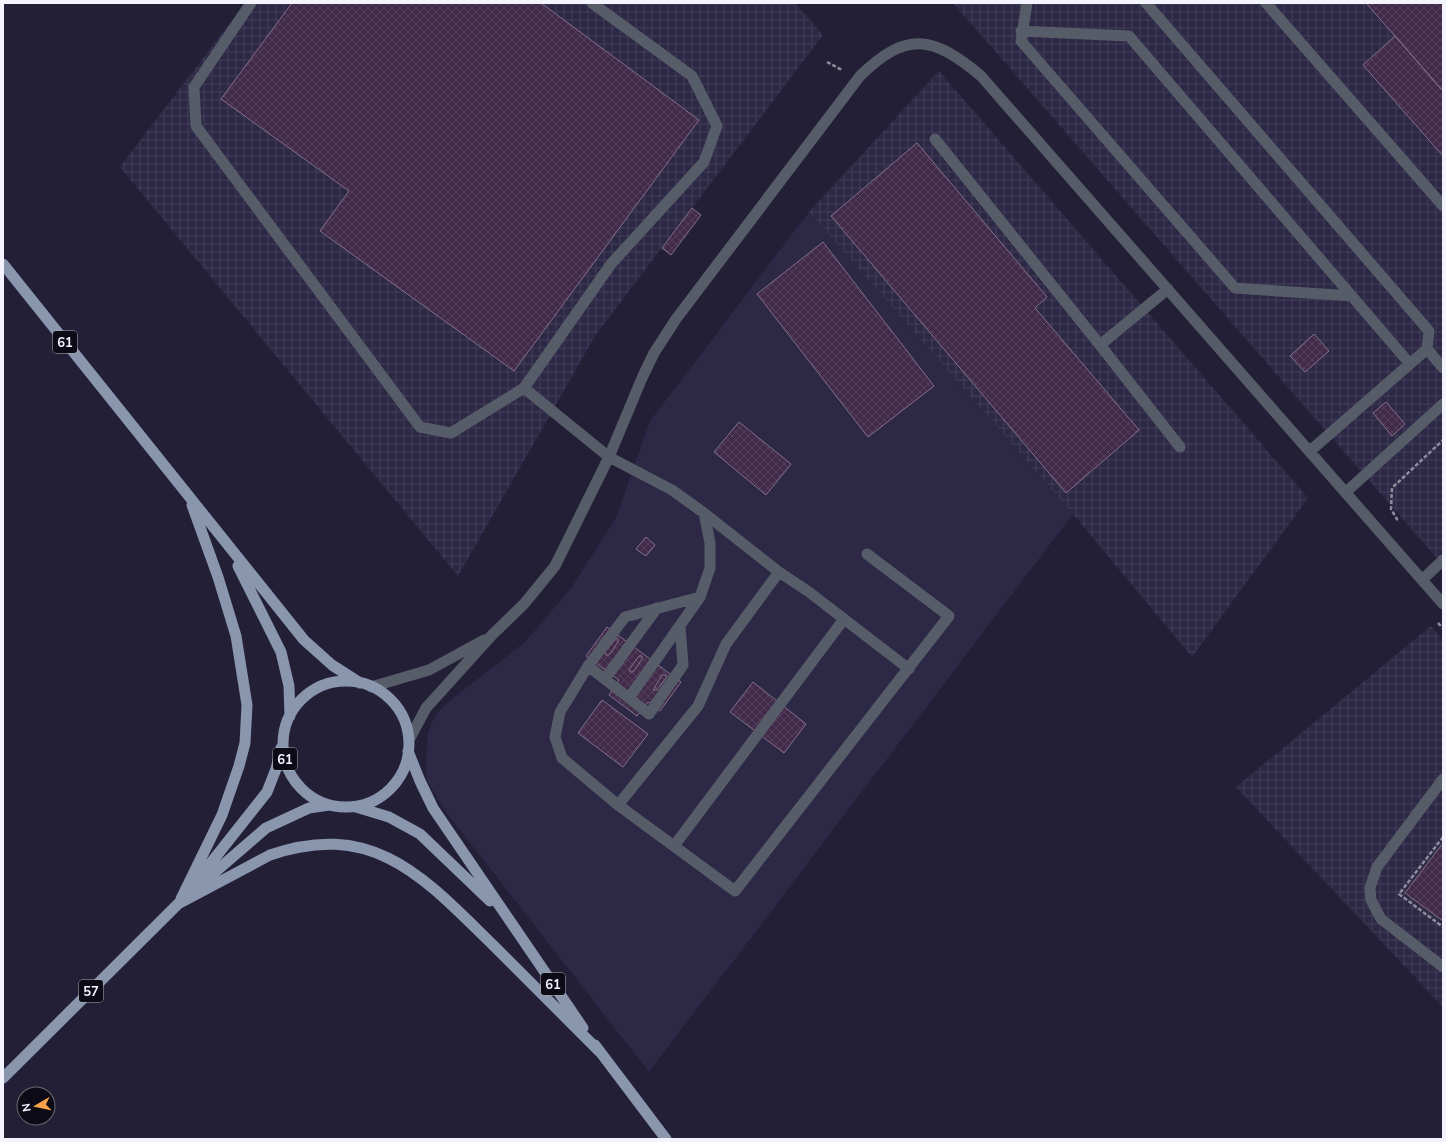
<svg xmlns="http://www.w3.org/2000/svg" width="1446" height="1142" viewBox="0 0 1446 1142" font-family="'Nunito Sans',sans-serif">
<defs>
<pattern id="industrial-grid" width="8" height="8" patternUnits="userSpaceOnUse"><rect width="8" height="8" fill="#2d2846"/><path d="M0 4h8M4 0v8" fill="none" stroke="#423d58"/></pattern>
<pattern id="building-cross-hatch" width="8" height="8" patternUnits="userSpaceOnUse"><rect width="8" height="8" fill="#412a4a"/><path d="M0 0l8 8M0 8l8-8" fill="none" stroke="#543f5c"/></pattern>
</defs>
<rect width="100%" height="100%" fill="#231f37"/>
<path fill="#2d2846" d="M809 212 1073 514 649 1072 446 812 427 781 426 762 428 732 435 716 447 703 525 642 571 588 616 518 650 421Z"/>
<path fill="url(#industrial-grid)" d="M245 3H795L823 35 595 336 458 576 120 167Z
M953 3H1443V565L1347 455Z
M939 71 1308 498 1192 657 1073 514 809 212Z
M1431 626 1443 641V1007L1236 787Z"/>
<path fill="url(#building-cross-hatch)" stroke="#83718b" d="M292 3H541L699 120 514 371 320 231 349 191 221 99Z
M1366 3H1443V91L1395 36Z
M1395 36 1443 91V156L1363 65Z
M917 143 1047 297 1035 308 1139 430 1066 493 831 216Z
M692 208 701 215 671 255 662 248Z
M823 242 934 386 868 437 757 294Z
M1314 334 1329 351 1305 372 1290 356Z
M1386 402 1405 424 1392 436 1373 413Z
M739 422 791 464 766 495 714 452Z
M646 537 655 545 646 556 636 549Z
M607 627 681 682 660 711 648 702 637 716 609 695 619 680 586 656Z
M616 638 618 639V642L609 655H606L605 652Z
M639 656H642V659L633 672H630L629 670Z
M662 675H666V678L657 690H653Z
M753 682 806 724 784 753 730 712Z
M602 700 648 734 623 767 578 733Z
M1443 843V921L1405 893Z"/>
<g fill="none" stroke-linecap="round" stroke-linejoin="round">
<path stroke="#8e8c9d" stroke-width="2.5" stroke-dasharray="4 2" stroke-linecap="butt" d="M827 62 842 70
M1396 520 1397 519 1391 509 1392 488 1443 440
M1438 623 1443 628
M1443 837 1399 894 1443 927"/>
<path stroke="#565d68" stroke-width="11" d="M251 3 194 87 196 126 420 427 451 433 524 388 611 264 704 162 717 126 692 76 592 3
M1027 3 1021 41 1235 288 1352 296
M1146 3 1429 331 1427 349 1443 368
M1266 3 1443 206
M1021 31 1129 36 1410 364
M935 139 1100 345 1168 289
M1100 345 1180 447
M524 388 609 457 672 490 704 513 779 572 809 592 909 669
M1310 451 1427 349
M1346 492 1443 404
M1422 580 1443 560
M700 597 625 617 588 666 560 712 555 737 562 758 618 805 698 706 726 644 779 572
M588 666 629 698 700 597 710 568V543L704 513
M605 679 657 608
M371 687 429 670 484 640
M629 698 649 714 683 665 680 626
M409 740 426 708 492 635 524 604 555 566 609 457 642 378 654 353 676 319 860 76C907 30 933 36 981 76L1443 604
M1443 779 1377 867 1370 888 1371 900 1381 919 1443 967
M618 805 735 891 949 616 867 554
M674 846 844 619"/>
<path stroke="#8996ad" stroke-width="11" d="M3 264 304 640 332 665 360 683
M238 566 281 652 289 686 290 716
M283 744a63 63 0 1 1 126 0a63 63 0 1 1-126 0Z
M408 751 420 781 433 808 583 1028
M356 807 389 817 420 834 490 901
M195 883 267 792 276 769 281 748
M181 899 222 815 239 766 245 743 247 705 236 636 218 577 192 505
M178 904 270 855C375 819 425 879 494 946 529 981 564 1016 599 1051
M595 1045 666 1139
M3 1078 178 904 266 828 309 808 329 805"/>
</g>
<g text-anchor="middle" stroke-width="3" stroke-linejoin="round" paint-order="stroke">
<g fill="#0c0b15" stroke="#aeaeb8" stroke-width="1">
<rect x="53" y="331" width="24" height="22" rx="3"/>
<rect x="273" y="748" width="24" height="22" rx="3"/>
<rect x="541" y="973" width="24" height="22" rx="3"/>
<rect x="79" y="980" width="24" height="22" rx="3"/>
</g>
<g font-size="13" font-weight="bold" fill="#f4f4fe">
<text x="65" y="347">61</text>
<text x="285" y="764">61</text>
<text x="553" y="989">61</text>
<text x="91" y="996">57</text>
</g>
</g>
<rect width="1446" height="1142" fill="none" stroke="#f4f4fe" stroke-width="8"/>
<g transform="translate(36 1106) rotate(261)"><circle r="19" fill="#0c0b15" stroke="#696872"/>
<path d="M0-3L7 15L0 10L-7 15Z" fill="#f7a149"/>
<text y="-6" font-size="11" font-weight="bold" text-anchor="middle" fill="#f4f4fe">N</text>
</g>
</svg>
